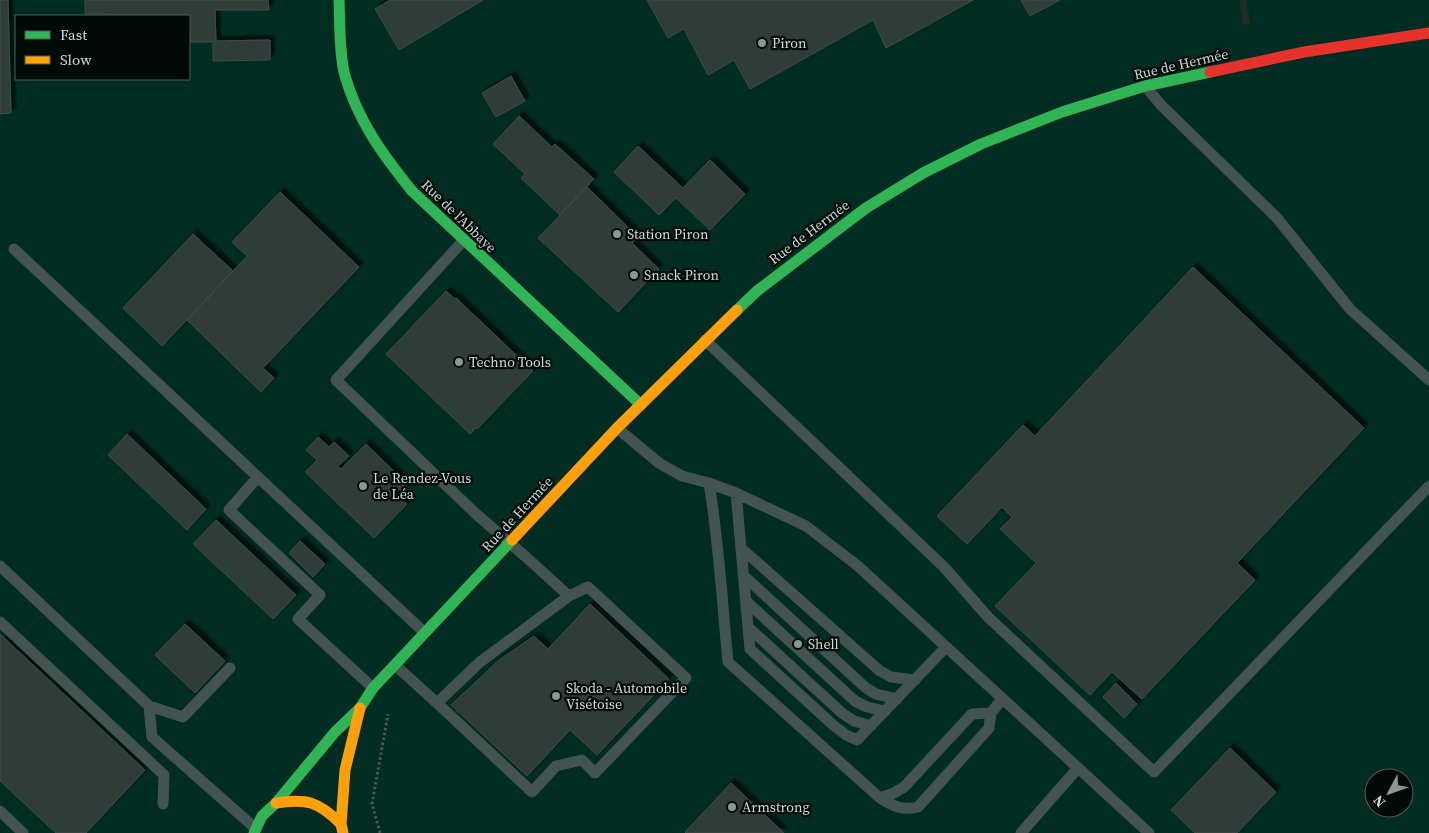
<svg xmlns="http://www.w3.org/2000/svg" width="1429" height="833" viewBox="0 0 1429 833" font-family="'Source Serif 4',serif">
<defs>
<filter id="shadow"><feDropShadow dx="4.5" dy="-4.5" stdDeviation="1" flood-color="#0009"/></filter>
</defs>
<rect width="100%" height="100%" fill="#0a1c18"/>
<path fill="#012c22" fill-rule="evenodd" d="M0 0H1429V833H0ZM16 16H189V79H16ZM1374 778H1404V808H1374Z"/>
<path fill="#212d1f" d="M1239 0H1246L1250 24 1243 25Z"/>
<path fill="#2e3c37" stroke="#404d48" filter="url(#shadow)" d="M0 0H8L11 113 0 114Z
M85 0H268L269 10H215L216 41 270 40V60L213 61V42H189V16H108V14H85Z
M390 0H483L399 50 375 9Z
M647 0H973L886 48 873 20 750 89 734 60 708 75 684 29 668 38Z
M1021 0H1060L1030 16Z
M511 76 525 101 496 117 482 93Z
M519 116 552 147 555 144 594 179 560 215 521 178 525 174 493 144Z
M638 146 683 188 710 160 745 194 710 230 676 198 659 215 614 172Z
M587 187 638 237 632 243 659 269 618 312 538 238Z
M280 192 359 267 263 368 274 378 261 392 187 320 247 256 232 242Z
M193 234 233 271 162 346 123 308Z
M1193 267 1364 428 1237 563 1255 580 1142 699 1112 672 1090 695 995 606 1036 563 1000 529 1012 517 1002 507 967 544 937 516 1023 425 1035 436Z
M446 291 455 299 456 298 533 371 477 429 476 428 470 434 386 354Z
M127 434 206 509 187 530 108 455Z
M318 437 329 447 334 442 349 456 338 466 341 469 366 444 407 484 401 491 397 488 394 491 407 504 374 538 305 472 317 460 306 450Z
M216 520 296 595 273 619 193 544Z
M300 541 325 564 313 577 289 553Z
M590 604 669 679 597 755 570 730 527 776 451 705 499 660 534 636 548 649Z
M185 624 225 661 195 693 155 655Z
M0 634 145 770 86 833H56L0 781Z
M1116 683 1137 704 1124 718 1103 697Z
M1230 748 1276 792 1237 833H1195L1171 810Z
M731 783 784 833H686L685 832Z"/>
<g fill="none" stroke-linecap="round" stroke-linejoin="round">
<path stroke="#4b5856" stroke-width="3" stroke-dasharray="2.5 2.5" stroke-linecap="butt" d="M380 833 372 804 388 714"/>
<path stroke="#435351" stroke-width="11" d="M1146 87 1161 105 1277 218 1350 309 1429 380
M14 249 425 633
M705 340 944 567 988 617 1154 772 1429 486
M617 428 659 463 682 476 709 483 736 493 806 526 858 566 1149 833
M258 477 229 510 320 595 298 619 373 688
M709 483C719 542 722 602 728 662L880 798C893 806 902 811 918 807L989 728 991 713 1002 699
M736 493 750 649 832 724 846 735 857 740 946 647
M741 548 880 671 891 677 915 680
M0 566 149 706 152 737 255 828
M743 575 866 688 876 694 897 699
M746 601 855 701 867 707 885 711
M0 622 164 775 163 804
M748 627 842 713 854 721 871 726
M395 665 437 703 480 662 569 596 526 557 475 513 336 380 463 241
M437 703 532 792 556 766 582 760 595 773 686 678 588 587 569 596
M149 706 183 717 230 668
M880 798 894 793 904 787 972 714 991 713
M0 811 23 833
M1021 833 1078 768"/>
<path stroke="#30b455" stroke-width="11" d="M339 0C340 25 339 52 345 76 358 121 383 155 412 191L641 405
M737 310 757 291 866 208 923 173 981 144 1062 112 1145 86 1210 72
M254 833 262 816 276 803 335 732 360 708 373 688 512 540"/>
<path stroke="#ff9f0a" stroke-width="11" d="M512 540 617 428 737 310
M276 803C307 798 319 802 341 824
M343 833 341 824 345 770 360 708"/>
<path stroke="#e5322d" stroke-width="11" d="M1210 72 1304 52 1429 33"/>
</g>
<g fill="#879993" stroke="#010a07" stroke-width="2">
<circle cx="762" cy="43" r="5"/>
<circle cx="617" cy="234" r="5"/>
<circle cx="634" cy="275" r="5"/>
<circle cx="459" cy="362" r="5"/>
<circle cx="363" cy="486" r="5"/>
<circle cx="798" cy="644" r="5"/>
<circle cx="556" cy="696" r="5"/>
<circle cx="732" cy="807" r="5"/>
</g>
<g text-anchor="middle" stroke-width="4.5" stroke-linejoin="round" paint-order="stroke">
<g font-size="14" fill="#cadcd5" stroke="#010a07" text-anchor="start">
<text x="772" y="48">Piron</text>
<text x="627" y="239">Station Piron</text>
<text x="644" y="280">Snack Piron</text>
<text x="469" y="367">Techno Tools</text>
<text x="373" y="483">Le Rendez-Vous<tspan x="373" dy="16">de Léa</tspan></text>
<text x="808" y="649">Shell</text>
<text x="566" y="693">Skoda - Automobile<tspan x="566" dy="16">Visétoise</tspan></text>
<text x="742" y="812">Armstrong</text>
</g>
<g font-size="14" fill="#cadcd5" stroke="#010a07">
<text transform="translate(1181 64) rotate(-13)" y="5">Rue de Hermée</text>
<text transform="translate(459 216) rotate(44)" y="5">Rue de l'Abbaye</text>
<text transform="translate(809 232) rotate(-37)" y="5">Rue de Hermée</text>
<text transform="translate(517 514) rotate(-47)" y="5">Rue de Hermée</text>
</g>
</g>
<rect x="15" y="15" width="175" height="65" fill="#010a07" stroke="#515e59"/>
<rect x="25" y="31" width="25" height="8" fill="#30b455" stroke="#515e59"/>
<text x="60" y="40" font-size="15" fill="#cadcd5">Fast</text>
<rect x="25" y="56" width="25" height="8" fill="#ff9f0a" stroke="#515e59"/>
<text x="60" y="65" font-size="15" fill="#cadcd5">Slow</text>
<g transform="translate(1389 793) rotate(229)"><circle r="24" fill="#010a07" stroke="#515e59"/>
<path d="M0-4L9 19L0 12L-9 19Z" fill="#879993"/>
<text y="-8" font-size="14" font-weight="bold" text-anchor="middle" fill="#cadcd5">N</text>
</g>
</svg>
